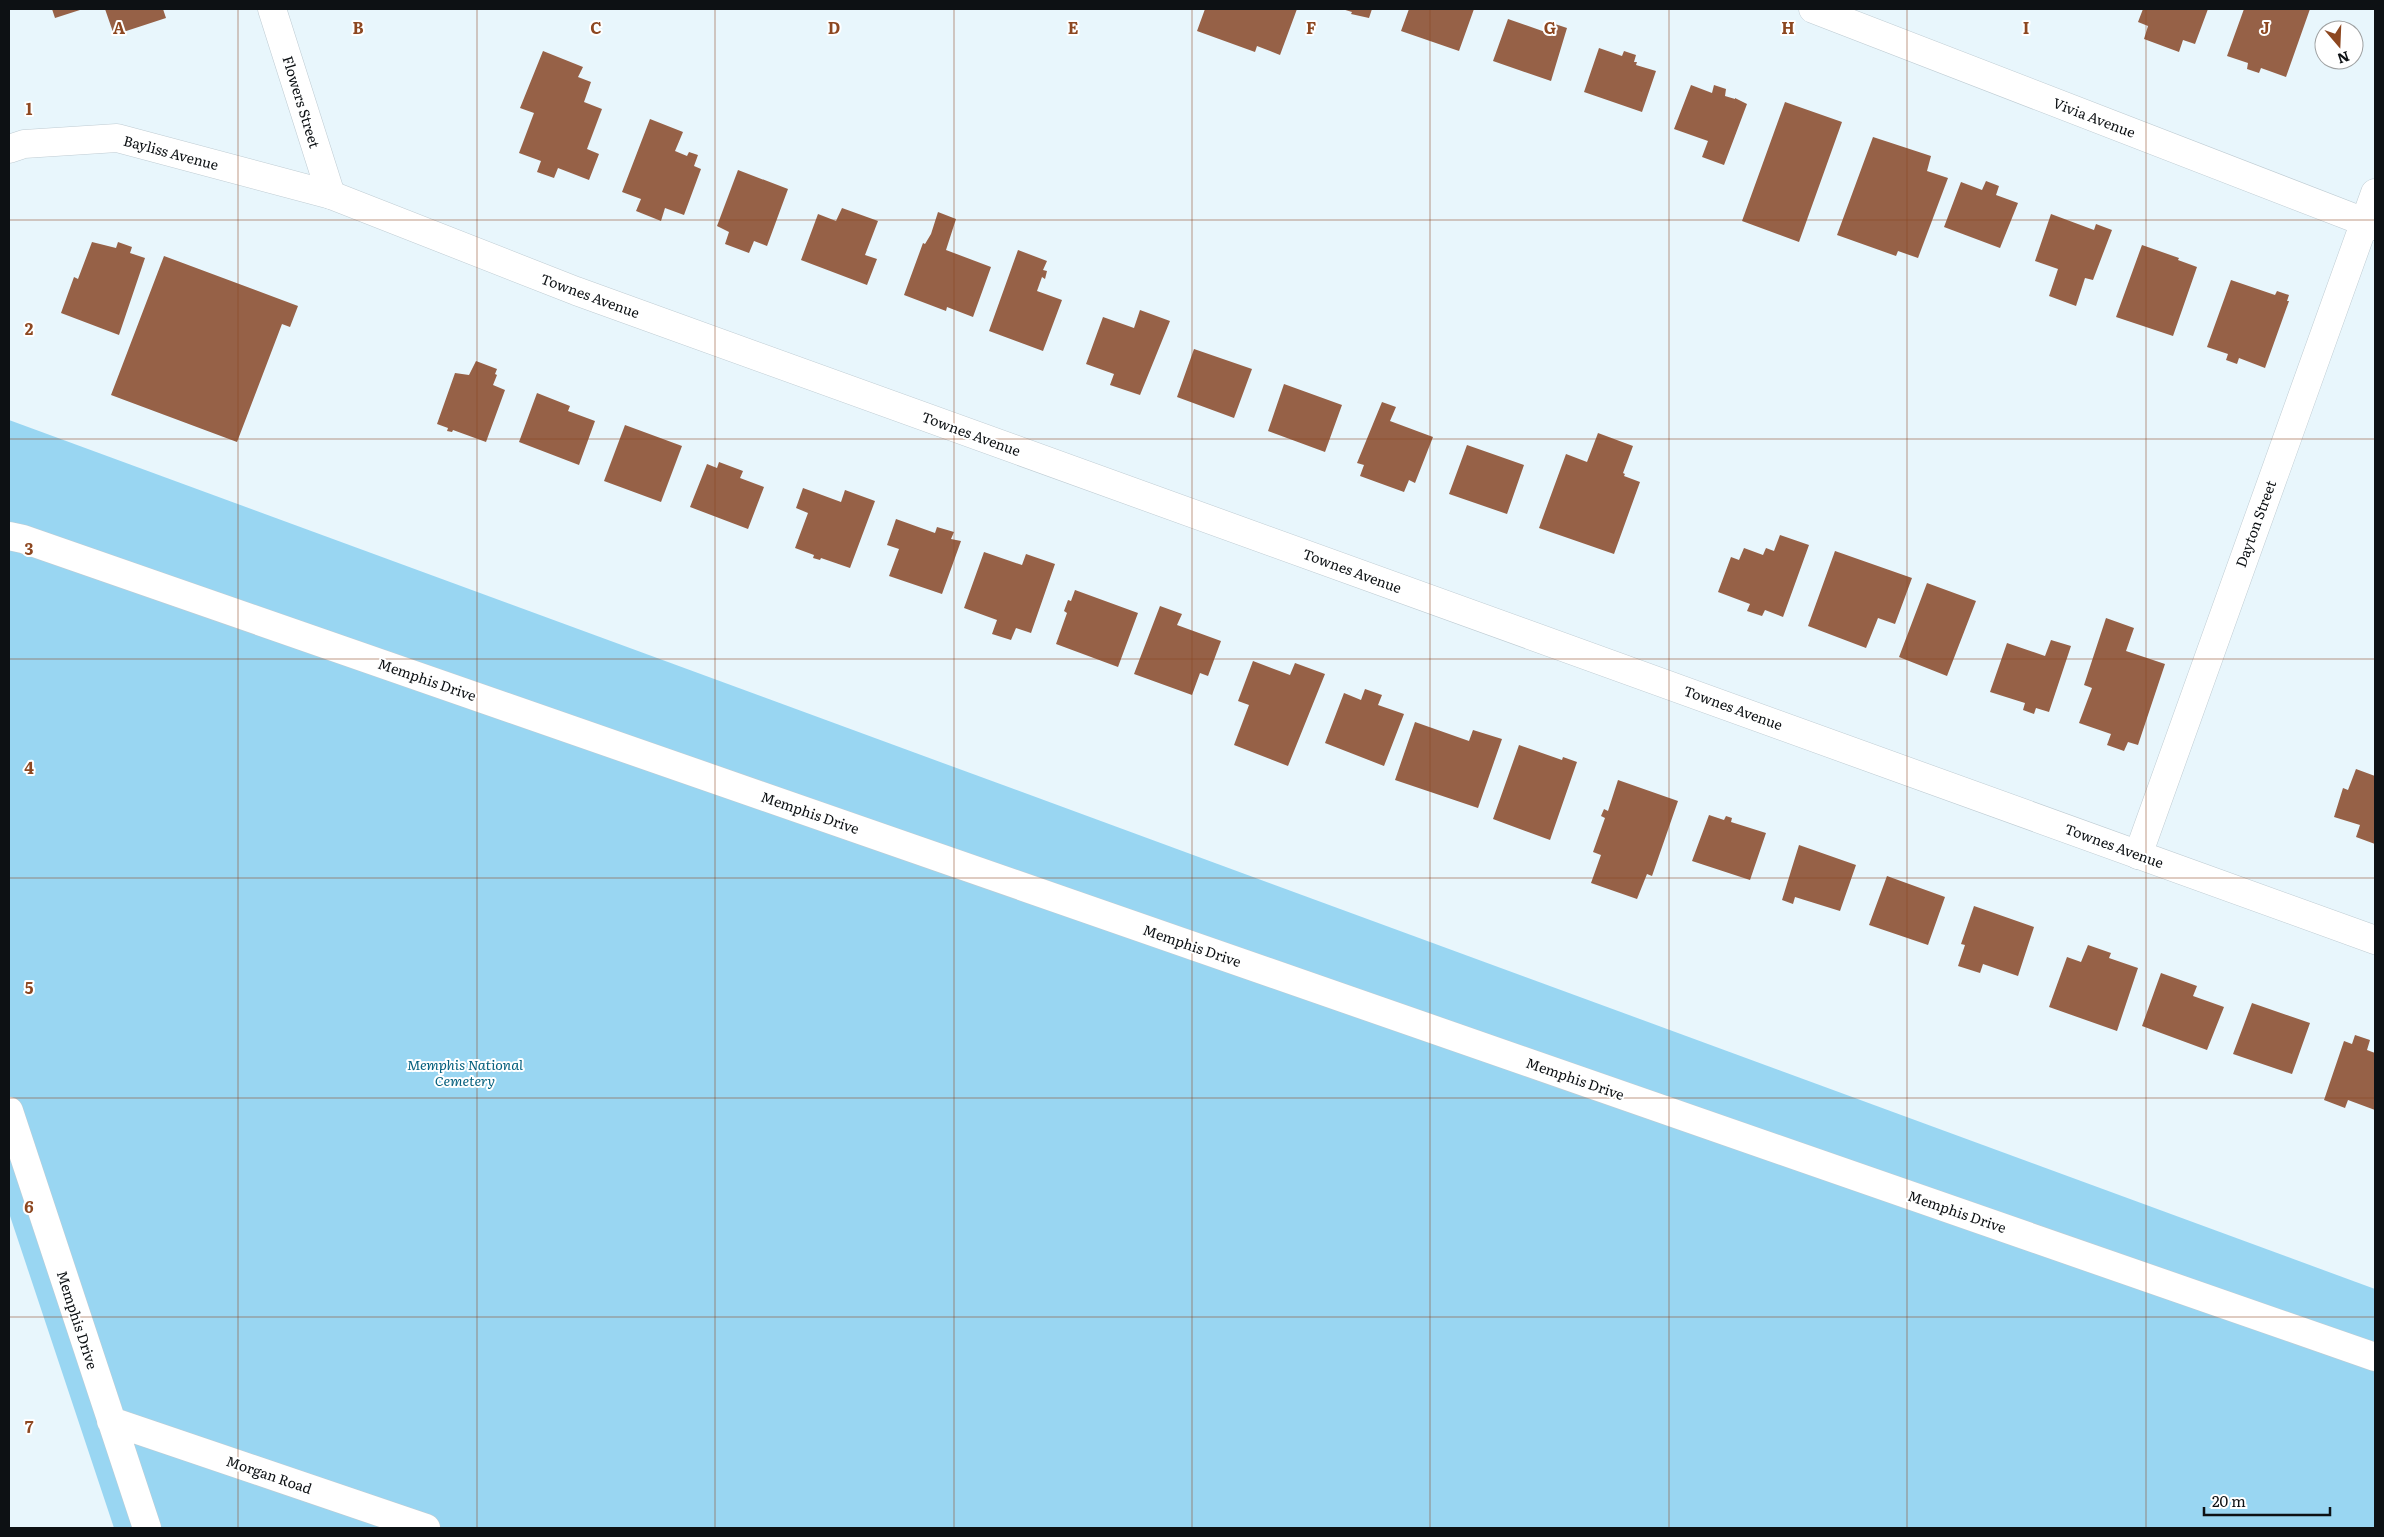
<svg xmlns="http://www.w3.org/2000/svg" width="2384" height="1537" viewBox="0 0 2384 1537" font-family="Literata,serif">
<rect width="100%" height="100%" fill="#e8f6fc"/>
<path fill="#99d6f2" d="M9 420 2375 1289V1528H114L9 1213Z"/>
<path fill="#966147" d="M52 9H83L55 18Z
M105 9H163L166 18 114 35Z
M1205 9H1297L1280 55 1257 46 1255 52 1197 31Z
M1342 9H1372L1369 18 1351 14 1352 12Z
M1409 9H1474L1459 51 1401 31Z
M2143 9H2208L2195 44 2183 40 2179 52 2144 39 2148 26 2138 22Z
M2244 9H2310L2286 77 2261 68 2259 73 2247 69 2248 63 2227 56Z
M1508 19 1551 34 1555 24 1567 28 1551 81 1493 61Z
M1599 48 1622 56 1624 51 1636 55 1634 62H1637L1636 65 1656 71 1642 112 1584 92Z
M543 51 583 67 578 77 591 82 584 102 602 109 587 149 599 154 589 180 558 168 554 178 537 172 541 161 519 153 534 113 520 108Z
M1691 85 1712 93 1714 85 1726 89 1725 96 1735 99V98L1747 104 1724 165 1702 157 1708 141 1674 129Z
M1785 102 1842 122 1799 242 1742 221Z
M650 119 683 132 675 151 687 156 689 152 698 155 694 166 701 169 684 215 665 208 661 221 636 211 641 199 622 192Z
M1873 137 1931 156 1927 171 1948 178 1918 258 1898 251 1896 256 1837 235Z
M738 170 788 189 767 246 754 241 749 253 725 244 729 232 717 226Z
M1986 181 1999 186 1996 195 2018 203 2000 248 1944 227 1961 182 1982 190Z
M842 208 878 221 865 255 877 259 867 285 801 260 818 214 836 221Z
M938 212 956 219 946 250 991 267 973 317 947 307 946 311 904 295 923 243 925 244 931 234Z
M2051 214 2094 230 2096 224 2112 230 2093 280 2085 278 2076 306 2049 296 2058 269 2035 261Z
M92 242 116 248 118 242 132 247 130 253 145 258 119 335 61 313 74 277 78 279Z
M2142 245 2179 258 2178 260 2197 267 2173 336 2116 317Z
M1018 250 1047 261 1043 270 1047 271 1045 279 1042 277 1037 291 1062 300 1043 351 989 331Z
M164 256 298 306 290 327 282 324 237 442 111 395Z
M2231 280 2275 295 2277 291 2289 295 2287 301H2289L2265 368 2239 358 2237 364 2226 360 2228 354 2207 347Z
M1140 310 1170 321 1140 395 1110 385 1114 374 1086 364 1103 317 1134 328Z
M1194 349 1252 369 1234 418 1177 397Z
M476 361 497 369 495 374 497 375 493 385 505 390 486 442 453 430 452 432 447 431 448 428 437 424 455 373 469 375Z
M1284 384 1342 405 1325 452 1268 431Z
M537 393 570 406 568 411 595 421 579 465 519 442Z
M1382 402 1396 407 1390 421 1433 437 1415 483 1409 480 1404 492 1360 476 1364 465 1357 463Z
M625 425 682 446 661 502 604 481Z
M1598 433 1633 446 1623 473 1625 474 1624 476 1640 482 1614 554 1539 528 1566 454 1587 462Z
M1467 445 1524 465 1507 514 1449 494Z
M719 462 743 471 740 478 764 487 748 529 690 507 707 464 717 468Z
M803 488 841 502 845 490 875 501 850 568 821 558 820 560 813 558 814 555 795 548 808 513 796 508Z
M896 519 935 533 937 527 954 532 951 539 961 541 942 594 889 576 899 549 887 545Z
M1780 535 1809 545 1783 617 1765 610 1762 616 1747 611 1750 604 1718 592 1731 557 1739 560 1744 548 1763 555 1766 548 1774 551Z
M1835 551 1912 578 1895 624 1878 618 1866 648 1808 626Z
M984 552 1022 565 1026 554 1055 564 1031 633 1016 628 1011 640 992 634 997 620 964 608Z
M1927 583 1976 601 1947 676 1899 657Z
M1075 590 1138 613 1118 667 1056 644 1067 613 1064 611 1068 600 1071 601Z
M1160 606 1182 614 1177 625 1221 641 1208 676 1200 673 1192 695 1134 674Z
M2106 618 2134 628 2126 651 2165 664 2138 745 2128 742 2124 751 2107 745 2111 734 2079 723 2092 688 2084 685Z
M2051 640 2071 646 2049 712 2036 708 2034 714 2023 710 2025 703 1990 692 2007 643 2045 656Z
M1253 661 1290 675 1295 663 1325 674 1288 766 1234 745 1249 705 1238 701Z
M1365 689 1382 695 1378 705 1404 714 1384 766 1325 743 1344 693 1361 700Z
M1415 722 1469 741 1473 730 1502 739 1478 808 1395 780Z
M1519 745 1562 760 1563 757 1577 762 1550 840 1493 819Z
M2356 769 2375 776V844L2356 837 2360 825 2334 817 2343 788 2348 790Z
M1618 780 1678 801 1652 876 1647 874 1637 899 1591 883 1601 855 1593 852 1605 818 1601 816 1604 809 1608 811Z
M1709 815 1724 820 1726 816 1732 818 1731 822 1766 833 1750 880 1692 861Z
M1799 845 1856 865 1840 911 1795 897 1793 904 1782 900Z
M1887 876 1945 897 1928 945 1869 925Z
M1974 906 2034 927 2018 976 1983 964 1980 973 1958 966 1965 945 1961 944Z
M2088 945 2111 953 2109 958 2138 968 2117 1031 2049 1007 2067 957 2081 962Z
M2161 973 2197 986 2193 996 2224 1007 2207 1050 2142 1026Z
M2252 1003 2310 1023 2292 1074 2233 1054Z
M2355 1035 2370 1040 2367 1050 2375 1053V1110L2348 1100 2345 1108 2324 1100 2344 1041 2352 1044Z"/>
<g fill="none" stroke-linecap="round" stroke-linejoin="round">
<g stroke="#bfccd3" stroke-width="29">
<path id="minor" d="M272 9 331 195
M1813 9 2375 226
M9 536 23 539 2375 1357
M2138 855 2375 193
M9 1111 147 1528
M111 1421 426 1528"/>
</g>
<g stroke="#bfccd3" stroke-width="29">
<path id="tertiary" d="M9 149 24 144 117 138 331 195 576 291 2375 940"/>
</g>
<use href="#minor" stroke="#fff" stroke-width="28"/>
<use href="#tertiary" stroke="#fff" stroke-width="28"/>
</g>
<path fill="none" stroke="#8d4720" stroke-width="1" stroke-opacity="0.55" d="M238 9V1528M477 9V1528M715 9V1528M954 9V1528M1192 9V1528M1430 9V1528M1669 9V1528M1907 9V1528M2146 9V1528M9 220H2375M9 439H2375M9 659H2375M9 878H2375M9 1098H2375M9 1317H2375"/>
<g text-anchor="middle" stroke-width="4" stroke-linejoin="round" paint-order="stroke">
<g font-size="14" fill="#0d1114" stroke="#fff">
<text transform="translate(301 102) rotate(73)" y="5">Flowers Street</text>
<text transform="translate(2094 118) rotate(21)" y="5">Vivia Avenue</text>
<text transform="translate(171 153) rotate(15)" y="5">Bayliss Avenue</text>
<text transform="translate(590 296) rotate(20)" y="5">Townes Avenue</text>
<text transform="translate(971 434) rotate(20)" y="5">Townes Avenue</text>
<text transform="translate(2256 524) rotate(-70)" y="5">Dayton Street</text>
<text transform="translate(1352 571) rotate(20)" y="5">Townes Avenue</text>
<text transform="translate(427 680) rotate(19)" y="5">Memphis Drive</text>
<text transform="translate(1733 708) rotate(20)" y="5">Townes Avenue</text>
<text transform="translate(810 813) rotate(19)" y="5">Memphis Drive</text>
<text transform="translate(2114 846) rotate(20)" y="5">Townes Avenue</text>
<text transform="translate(1192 946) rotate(19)" y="5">Memphis Drive</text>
<text transform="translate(1575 1079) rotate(19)" y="5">Memphis Drive</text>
<text transform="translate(1957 1212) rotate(19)" y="5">Memphis Drive</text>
<text transform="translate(77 1320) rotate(72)" y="5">Memphis Drive</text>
<text transform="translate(269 1475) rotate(19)" y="5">Morgan Road</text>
</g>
<g font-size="14" font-style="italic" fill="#035e7c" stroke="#fff">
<text x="465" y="1070">Memphis National<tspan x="465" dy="16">Cemetery</tspan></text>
</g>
</g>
<g font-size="16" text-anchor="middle" font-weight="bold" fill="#8d4720" stroke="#fff" stroke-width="4" stroke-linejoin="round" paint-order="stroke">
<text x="119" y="34">A</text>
<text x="358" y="34">B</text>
<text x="596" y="34">C</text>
<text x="834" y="34">D</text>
<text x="1073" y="34">E</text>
<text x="1311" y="34">F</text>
<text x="1550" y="34">G</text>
<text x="1788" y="34">H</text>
<text x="2026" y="34">I</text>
<text x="2265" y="34">J</text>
<text x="29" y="115">1</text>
<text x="29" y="335">2</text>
<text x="29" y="555">3</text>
<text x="29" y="774">4</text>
<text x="29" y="994">5</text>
<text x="29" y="1213">6</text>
<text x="29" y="1433">7</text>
</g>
<rect width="2384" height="1537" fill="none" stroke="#0d1114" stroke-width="20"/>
<g transform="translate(2339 45) rotate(161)"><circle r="24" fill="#ffffff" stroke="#9ea0a1"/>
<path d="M0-4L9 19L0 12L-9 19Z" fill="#8d4720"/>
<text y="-8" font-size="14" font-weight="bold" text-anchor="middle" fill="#0d1114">N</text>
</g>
<path d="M2204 1507v8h126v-8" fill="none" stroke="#0d1114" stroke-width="2.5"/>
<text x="2212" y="1507" font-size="15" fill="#0d1114" stroke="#ffffff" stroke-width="4" paint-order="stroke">20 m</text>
</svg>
